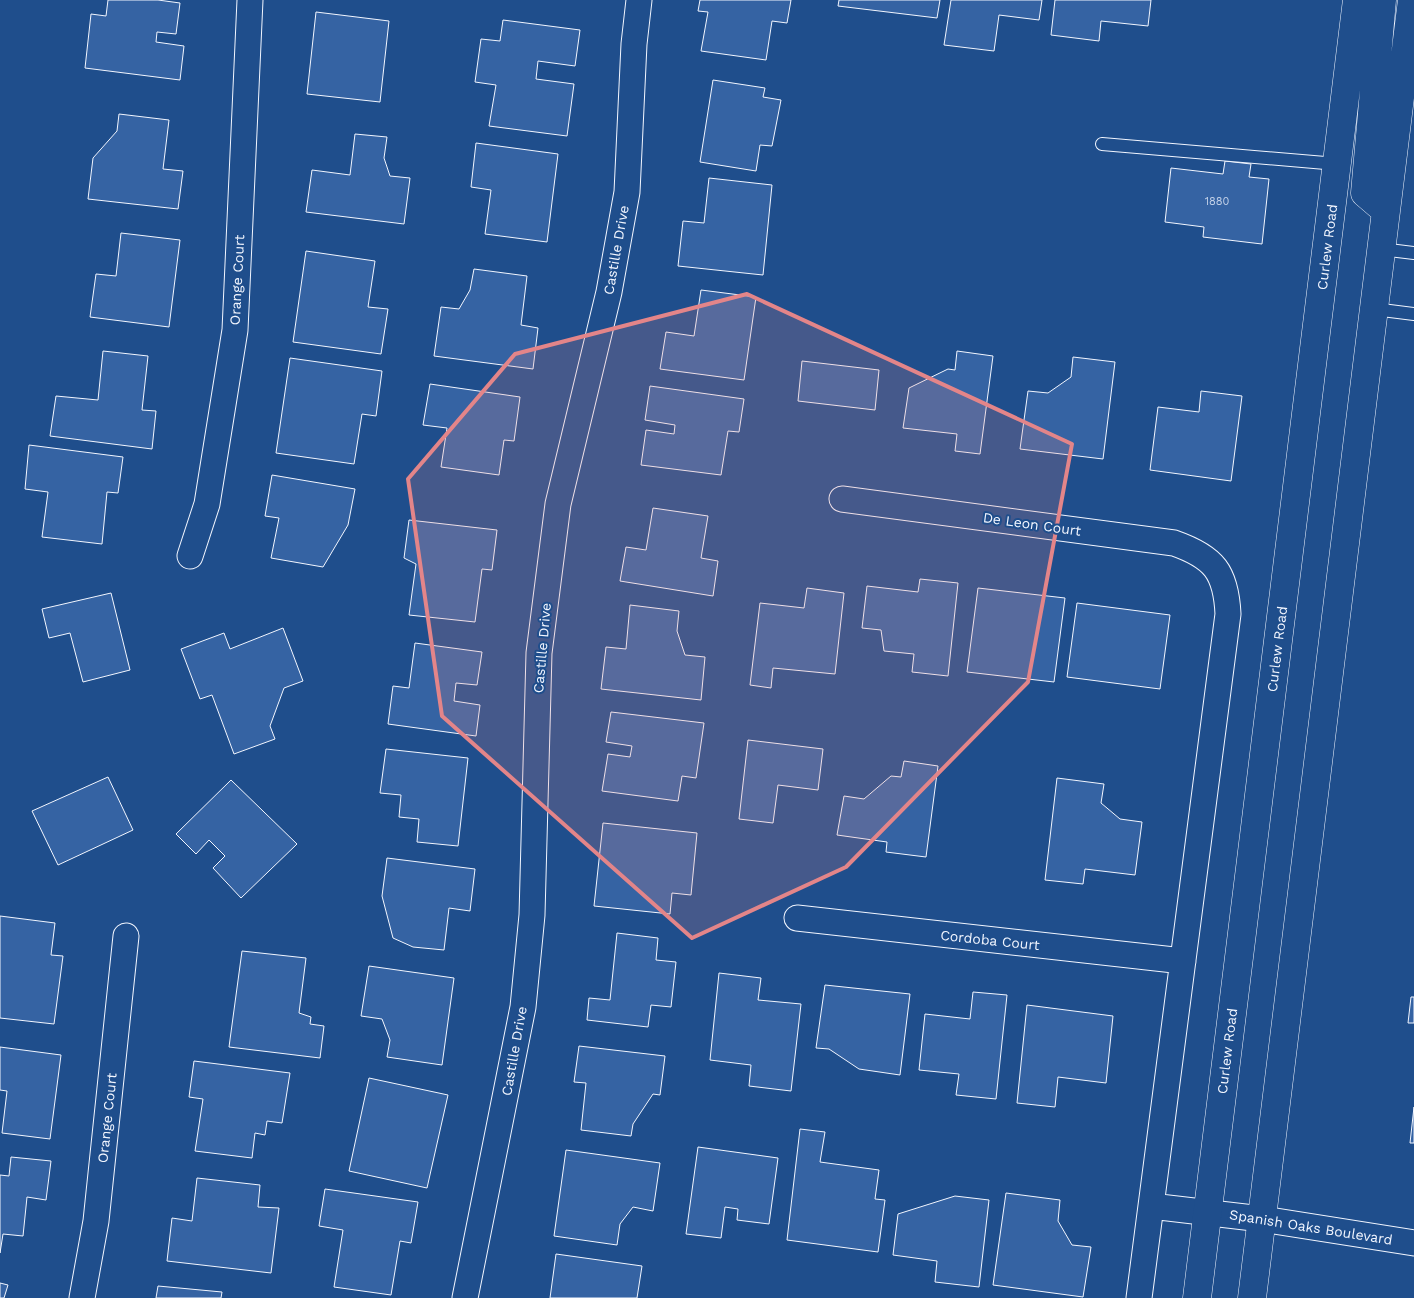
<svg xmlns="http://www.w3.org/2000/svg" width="1414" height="1298" viewBox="0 0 1414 1298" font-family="'Work Sans',sans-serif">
<rect width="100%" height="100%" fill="#1f4e8c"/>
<path fill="#3563a3" stroke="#f2f6ff" d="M108 0H158L180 3 176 34 157 32 156 42 184 46 180 80 85 68 91 14 106 16Z
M700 0H791L787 23 772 21 766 60 701 51 708 12 698 11Z
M839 0H940L937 18 838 6Z
M951 0H1042L1039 20 999 15 994 51 944 45Z
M1055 0H1151L1148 26 1101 21 1099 41 1051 35Z
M316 12 389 21 380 102 307 94Z
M503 20 580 30 575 66 538 61 536 79 574 84 567 136 489 126 496 85 475 82 481 39 500 41Z
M713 80 765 88 763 97 781 100 772 146 760 145 756 171 700 162Z
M119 114 169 120 163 169 183 171 178 209 88 199 93 158 117 131Z
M355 134 387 137 384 158 390 176 410 178 404 224 306 212 312 170 350 175Z
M476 143 558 154 547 242 485 234 491 190 471 187Z
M1225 161 1251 164 1249 177 1269 179 1262 244 1203 237 1204 227 1165 222 1171 168 1223 174Z
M709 178 772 185 763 275 678 266 683 221 704 223Z
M121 233 180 240 169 327 90 317 96 274 116 276Z
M306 251 375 261 368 307 388 309 381 354 293 342Z
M474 269 527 276 521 325 538 328 533 369 434 356 441 307 459 309 470 290Z
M701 290 756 297 744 380 660 369 666 332 694 336Z
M103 351 148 356 142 410 156 411 152 449 50 436 56 396 98 400Z
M957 351 993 356 980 454 955 451 957 434 903 428 909 388 948 369 955 370Z
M1073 357 1115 362 1103 459 1020 449 1028 391 1048 393 1071 377Z
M290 358 382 371 376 416 362 414 354 464 276 453Z
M802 361 879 370 875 410 798 401Z
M430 384 520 397 514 441 504 440 499 475 441 467 447 428 423 425Z
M650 386 744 399 739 432 728 431 721 475 641 465 646 430 674 434 675 425 645 420Z
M1201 391 1242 396 1231 481 1150 470 1158 407 1199 412Z
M29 445 123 457 118 493 107 492 102 544 42 537 48 492 25 489Z
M272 475 355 489 348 525 323 567 271 558 279 518 265 516Z
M653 508 708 516 701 558 718 561 713 596 620 581 626 547 646 550Z
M409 520 497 530 492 570 482 569 475 622 409 615 416 564 404 558Z
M920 579 958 583 948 676 912 672 914 654 884 651 881 630 862 628 867 586 918 592Z
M807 588 844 593 835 674 773 668 771 688 750 685 760 603 804 608Z
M978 588 1065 598 1054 682 967 672Z
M111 593 130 670 83 682 70 633 49 638 42 609Z
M1077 603 1170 615 1160 689 1067 677Z
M630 605 679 611 677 631 685 655 705 657 701 700 601 689 606 647 626 649Z
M283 628 303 681 284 688 270 726 275 739 234 754 212 695 200 699 181 649 224 633 230 649Z
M415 643 482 652 477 685 456 683 454 701 480 705 476 736 388 724 393 686 409 688Z
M611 712 704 723 696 778 682 776 678 801 602 791 608 754 630 757 632 746 606 742Z
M748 740 823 749 818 790 778 785 773 823 739 819Z
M386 749 468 758 458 846 417 842 419 819 399 817 401 795 380 793Z
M904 761 938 766 926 857 886 852 887 842 837 835 844 796 864 799 891 776 901 777Z
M108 777 133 830 58 865 32 811Z
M1057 778 1104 784 1101 803 1120 819 1142 822 1135 875 1085 869 1083 884 1045 880Z
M231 780 297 844 241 898 213 868 225 856 209 840 196 854 176 834Z
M603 823 697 833 691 895 672 893 670 914 594 906Z
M387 858 475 869 470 911 449 908 444 950 413 947 393 938 382 896Z
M0 916 55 923 51 955 63 956 54 1024 0 1018Z
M617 933 658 938 656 960 676 962 671 1007 651 1005 648 1027 587 1020 589 998 610 1000Z
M242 951 306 958 299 1013 311 1017 310 1024 324 1026 320 1058 229 1047Z
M369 966 454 978 442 1065 387 1057 390 1040 382 1019 361 1016Z
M719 973 761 978 758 1000 801 1004 791 1091 749 1086 751 1065 710 1060Z
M825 985 910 994 900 1075 859 1069 829 1049 816 1048Z
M973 992 1007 995 996 1099 956 1095 959 1074 919 1070 925 1014 970 1019Z
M1411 997H1414V1023H1408Z
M1027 1005 1113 1016 1106 1083 1058 1077 1055 1107 1017 1103Z
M579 1046 665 1056 660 1095 653 1094 633 1124 631 1136 581 1130 586 1083 574 1082Z
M0 1047 61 1055 50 1139 2 1133 7 1091 0 1090Z
M194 1061 290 1073 282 1123 267 1121 265 1135 255 1133 252 1158 195 1151 203 1099 189 1097Z
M369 1078 448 1095 427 1188 349 1171Z
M1414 1107V1143H1410Z
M800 1129 825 1132 820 1162 879 1170 875 1199 885 1200 878 1252 787 1240Z
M698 1147 778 1158 769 1224 737 1220 738 1209 725 1207 721 1238 686 1234Z
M566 1150 660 1163 653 1211 633 1207 620 1224 617 1245 554 1236Z
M11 1157 51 1161 46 1200 27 1197 23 1236 3 1234 0 1253V1175L9 1176Z
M197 1178 260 1185 258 1207 279 1208 271 1273 167 1261 172 1218 192 1221Z
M325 1189 418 1202 411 1243 400 1241 391 1295 334 1287 343 1230 319 1226Z
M1006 1193 1060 1200 1058 1221 1072 1245 1091 1247 1083 1297 993 1285Z
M955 1196 989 1200 979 1287 935 1282 937 1261 893 1255 898 1214Z
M556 1254 642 1266 637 1298H550Z
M0 1283 8 1285 4 1298H0Z
M158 1286 222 1292 221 1298H156Z"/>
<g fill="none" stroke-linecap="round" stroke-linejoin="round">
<g stroke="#f2f6ff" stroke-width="14">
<path id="lane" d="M1102 144 1337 164
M1381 249 1414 253
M1374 309 1414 314"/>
</g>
<g stroke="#f2f6ff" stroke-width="27">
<path id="street" d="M842 499 1174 543C1214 557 1226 572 1228 614L1139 1298
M190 556 207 504 235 330 250 0
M797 918 1183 961
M1151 1206 1262 1219 1414 1243
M82 1298 96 1221 126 936
M465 1298 523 1007 532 915 539 653 558 504 609 292 627 192 634 44 639 0"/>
</g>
<g stroke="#f2f6ff" stroke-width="29">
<path id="secondary" d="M1382 0 1365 193 1386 211
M1197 1298 1357 0
M1252 1298 1412 0"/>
</g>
<use href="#lane" stroke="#1f4e8c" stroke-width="12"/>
<use href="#street" stroke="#1f4e8c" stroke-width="25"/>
<use href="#secondary" stroke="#1f4e8c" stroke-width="28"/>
</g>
<path fill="#e38589" fill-opacity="0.2" stroke="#e38589" stroke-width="4" stroke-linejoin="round" d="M747 294 1072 444 1028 682 846 867 692 938 442 716 408 479 515 354Z"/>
<g text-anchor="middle" stroke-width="4" stroke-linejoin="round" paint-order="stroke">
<g font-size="11" fill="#c3d1e8">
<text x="1217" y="205">1880</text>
</g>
<g font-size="14" fill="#f2f6ff" stroke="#1f4e8c">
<text transform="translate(1327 247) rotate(-83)" y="5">Curlew Road</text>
<text transform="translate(616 250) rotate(-80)" y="5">Castille Drive</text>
<text transform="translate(237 280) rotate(-87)" y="5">Orange Court</text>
<text transform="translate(1032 524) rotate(8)" y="5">De Leon Court</text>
<text transform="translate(542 648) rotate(-85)" y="5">Castille Drive</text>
<text transform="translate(1277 649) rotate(-83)" y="5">Curlew Road</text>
<text transform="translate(990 940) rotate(6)" y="5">Cordoba Court</text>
<text transform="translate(514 1051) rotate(-80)" y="5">Castille Drive</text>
<text transform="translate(1227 1051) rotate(-83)" y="5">Curlew Road</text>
<text transform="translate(107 1118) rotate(-84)" y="5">Orange Court</text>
<text transform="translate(1311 1227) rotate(9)" y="5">Spanish Oaks Boulevard</text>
</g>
</g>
</svg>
